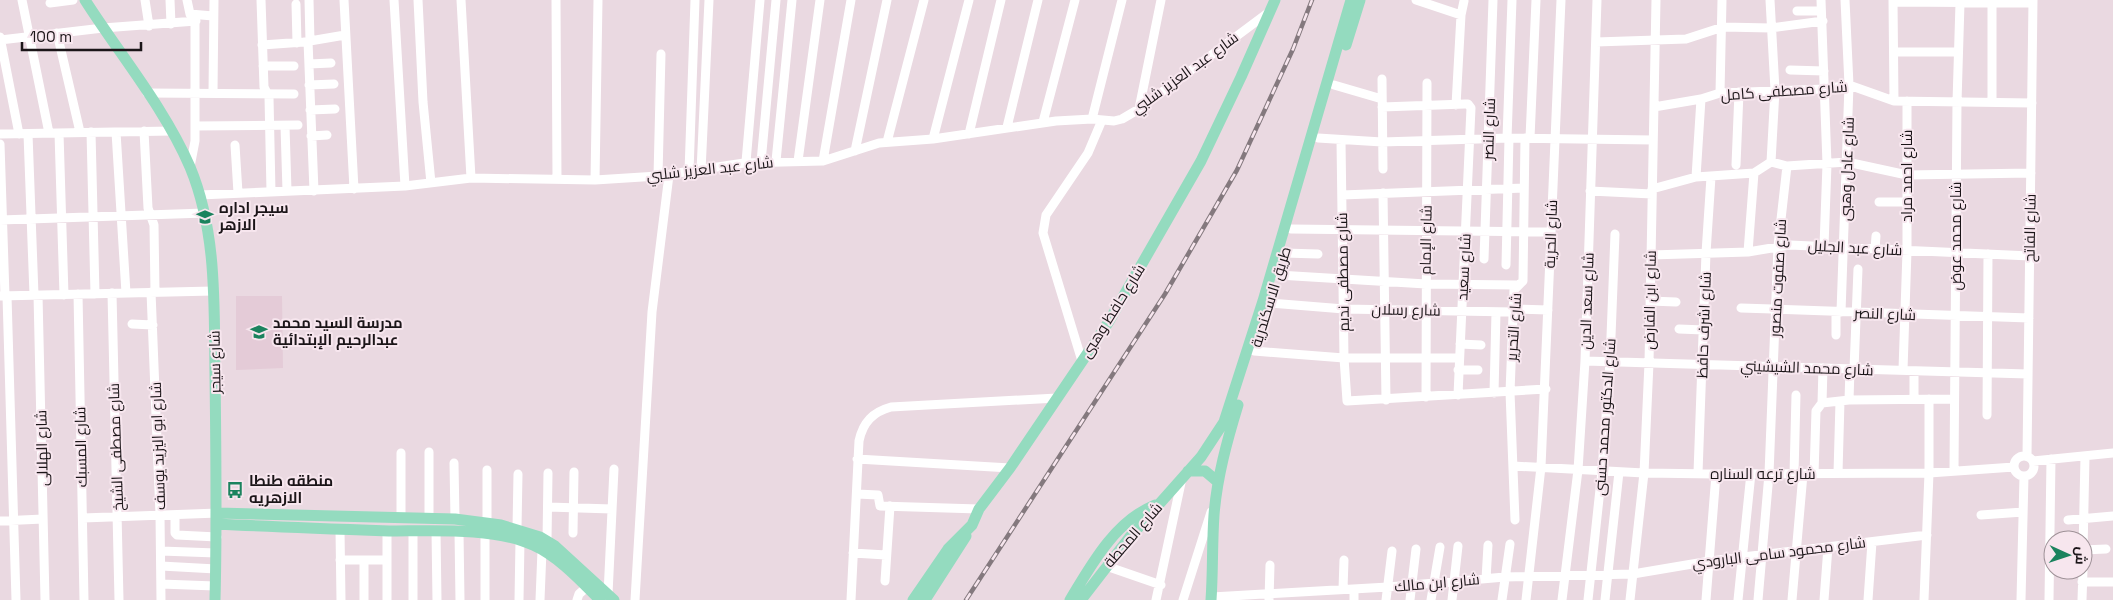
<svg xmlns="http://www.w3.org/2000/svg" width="2113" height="600" viewBox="0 0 2113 600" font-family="'Space Grotesk',Cairo,sans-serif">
<rect width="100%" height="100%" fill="#ead9e1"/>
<path fill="#e4cbd7" d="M236 296H282L283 368 236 370Z"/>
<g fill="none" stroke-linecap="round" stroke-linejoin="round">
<path stroke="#fff" stroke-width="9" d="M22 0 49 133
M145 0 149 26
M170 0 171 24
M187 0 190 14 213 16
M261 0 264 87 269 97 271 192
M309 0 310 41
M344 0 354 189
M394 0 405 186
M418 0 423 102 431 183
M461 0 471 178
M556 0 557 179
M1416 0 1461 15
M1770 0 1775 90 1771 162
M1821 0 1827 164 1824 246
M1893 0 1894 101
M1893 2 2033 3
M50 3 73 0
M296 4 297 43
M1797 11H1821
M57 33 80 132
M0 37 19 134
M0 40 103 28 196 21
M308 41 314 191
M1596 42 1686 39 1723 27 1771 28 1823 21
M262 45 304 42 345 35
M1894 52H1958
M309 64 331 63
M263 66H294
M1790 70 1824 71
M1382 79 1383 169
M309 85 334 84
M1334 85 1382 99
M147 93 294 94
M213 93 214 0
M1720 93 1722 0
M1992 102V0
M1456 105 1461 15 1464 1
M1382 107 1465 104H1468L1471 108 1458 395
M1654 107 1701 99 1720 93 1825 89 1849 85 1894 101 2032 103
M1139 109 1161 0
M310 110 335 109
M1092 119 1122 0
M1043 122 1075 0
M196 126 298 125
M285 126 287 191
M1007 127 1038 0
M144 131 148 208 154 225 155 292
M91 132 95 294
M116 132 126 293
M59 133 64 295
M0 134 172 131
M28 134 34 295
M969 134 1001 0
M311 136 327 135
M1318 138 1382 142 1509 138 1653 140
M1507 138 1512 0
M1530 138 1536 0
M933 139 969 0
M1341 141 1344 358 1347 401 1546 389
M887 142 924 0
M0 144 5 296
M235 145 238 193
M855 151 887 0
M776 161 792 0
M798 161 820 0
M823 161 851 0
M746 162 760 0
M761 162 776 0
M1736 165 1739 92
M190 167 195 141V15
M701 171 709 0
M689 172 695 0
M658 176 661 54
M1696 177 1701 99
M595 180 598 0
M1652 189 1696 177 1754 173 1771 162 1787 166 1847 162 1907 175 2031 173
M1590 191 1652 194
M1383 193 1386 400
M200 195 405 186 471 178 595 180 658 176 744 163 823 161 879 143 933 139 1056 121 1092 119 1114 121 1122 119 1139 109 1269 12
M1342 195 1524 188
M1879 202H1907
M0 220 205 213
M1291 229 1551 232
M1875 249 1876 236
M1748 252 1754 173
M1284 253 1318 254
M1651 255 1748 252 1790 245 2030 256
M1484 259 1493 0
M1506 265 1509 138
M1278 275 1426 284 1517 285
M151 292 160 515 161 600
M112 293 119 600
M78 294 84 600
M38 295 45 600
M0 296 213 291
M7 296 16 600
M1650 301 1676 302
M1270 303 1344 309 1513 312
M1741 308 2029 318
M1513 309 1548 310
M1841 312 1849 85 1845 0
M132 324 153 325
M1679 329 1704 330
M1836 335V312
M1460 344 1481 345
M1254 351 1344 358H1459
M1082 361 1043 233 1046 215 1088 153 1102 120
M1585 361 2028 374
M1854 369 1858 269
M1458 370H1478
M1903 370 1907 251V101
M1494 393 1496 312
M1426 397 1427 83
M1914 399V371
M1849 400 1850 369
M1822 403 1849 400 1953 399
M1822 403 1823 368
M1987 415 1988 254
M2014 466a10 10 0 1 1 20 0a10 10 0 1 1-20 0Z
M2027 456 2033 0
M857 459 1010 468
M2033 461 2113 453
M454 463 455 519
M1513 466 1644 473 1716 474 1929 473 2014 467
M1954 470 1957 102 1960 3
M1698 473 1706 253 1711 177
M1838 473 1840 401
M1794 474 1796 395
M1814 474 1816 411 1822 403
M857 494 878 495 880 506 979 509
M548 507 612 509
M175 515V533L177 535 217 537
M1981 515 2023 512
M83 518 218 513
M401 518V453
M429 518V452
M1515 520 1510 392 1514 290 1523 281 1525 138
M2068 520 2113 516
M0 521 43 519
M487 522V470
M517 528 518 474
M340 530 341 600
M413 531V600
M436 531 437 600
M459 532 460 600
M573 533 574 472
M485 534V600
M547 541 548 473
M2083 550 2106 549
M161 551 216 553
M2083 552 2085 456
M853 553 886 555
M340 560H387
M364 560V600
M161 566 216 569
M1106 566 1161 585
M1486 579 1488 545
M885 581 890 506
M2082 582H2113
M161 584 215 586
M1343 589 1344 560
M608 594 614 469
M1212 597 1388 587 1505 577 1633 574 1710 561 1927 535
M387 600V531
M519 600 520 540
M540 600 542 550
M577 600 579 594 587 587
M635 600 652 312 669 175
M851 600 859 441C863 422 873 412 891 407L1057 398
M1156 600 1182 478
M1183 600 1211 512
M1269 600 1270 565
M1354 600V589
M1386 600 1392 551
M1410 600 1416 549
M1431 600 1440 547
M1452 600 1458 546
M1502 600 1510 544
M1526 600 1541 467 1561 0
M1562 600 1578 470 1585 361 1597 0
M1588 600 1602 471 1610 362 1615 234
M1605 600 1619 472
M1630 600 1644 473 1649 363 1656 0
M1706 600 1716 474
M1738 600 1751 473
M1758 600 1769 474 1778 246 1787 166
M1792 600 1803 474
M1824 600 1828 547
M1868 600 1872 542
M1924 600 1929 473V399
M2021 600 2024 476
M2049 600 2051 459
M2082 600 2083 570"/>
<path stroke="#94dbbf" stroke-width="11" d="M85 0C120 55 164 107 190 167 217 232 214 304 215 373 216 449 217 524 215 600
M1346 45 1360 0
M1188 471H1205L1218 482
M218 513 455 519 501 525 540 537 555 546 614 600
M217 524C275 527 332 529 389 531 430 531 495 527 533 545 558 556 581 581 600 600
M913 600 948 549 972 525 979 509 1010 468 1108 323 1201 161 1241 77 1275 0
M925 600 966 536
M1070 600C1091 565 1115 521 1155 505
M1081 600 1129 538 1201 457 1224 422 1263 301 1351 0
M1211 600C1213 572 1212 543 1214 515 1217 477 1227 441 1238 405"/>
<g stroke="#84797e" stroke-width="4.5">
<path id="rail" d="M966 600 1165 294 1237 170 1293 49 1312 0"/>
</g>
<use href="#rail" stroke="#f7e6ee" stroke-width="2.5" stroke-dasharray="8" stroke-linecap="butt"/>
</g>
<defs>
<g id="school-bare" transform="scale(1.35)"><path d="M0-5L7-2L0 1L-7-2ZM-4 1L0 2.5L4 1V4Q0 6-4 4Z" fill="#1b835e" stroke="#f7e6ee" stroke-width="2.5" paint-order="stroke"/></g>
<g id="bus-bare" transform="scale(1.35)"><path d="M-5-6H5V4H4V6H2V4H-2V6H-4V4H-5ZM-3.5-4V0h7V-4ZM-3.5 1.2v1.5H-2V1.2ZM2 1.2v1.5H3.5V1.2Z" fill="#1b835e" stroke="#f7e6ee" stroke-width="2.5" paint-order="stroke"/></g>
</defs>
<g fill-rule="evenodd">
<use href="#school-bare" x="205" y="217"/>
<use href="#school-bare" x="259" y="332"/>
<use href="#bus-bare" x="235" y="490"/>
</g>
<g text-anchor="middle" stroke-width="4" stroke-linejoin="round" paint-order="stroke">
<g font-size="15" fill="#1b1518" stroke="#f7e6ee">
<text transform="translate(1185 73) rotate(-36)" y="5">شارع عبد العزيز شلبي</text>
<text transform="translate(1784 91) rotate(-4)" y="5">شارع مصطفى كامل</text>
<text transform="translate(1489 129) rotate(-88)" y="5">شارع النصر</text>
<text transform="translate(710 169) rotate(-6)" y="5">شارع عبد العزيز شلبي</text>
<text transform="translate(1847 169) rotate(-88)" y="5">شارع عادل وهبى</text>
<text transform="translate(1907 176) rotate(-90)" y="5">شارع احمد مراد</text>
<text transform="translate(2030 228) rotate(-89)" y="5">شارع الفاتح</text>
<text transform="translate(1551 234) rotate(-88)" y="5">شارع الحرية</text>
<text transform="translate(1956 236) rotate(-90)" y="5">شارع محمد عوض</text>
<text transform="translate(1426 240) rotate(-89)" y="5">شارع الإمام</text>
<text transform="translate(1855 248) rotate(3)" y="5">شارع عبد الجليل</text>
<text transform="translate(1464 267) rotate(-87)" y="5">شارع سعيد</text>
<text transform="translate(1343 272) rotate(-91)" y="5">شارع مصطفى نديم</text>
<text transform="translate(1778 278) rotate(-87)" y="5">شارع صفوت منصور</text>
<text transform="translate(1271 297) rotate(-73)" y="5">طريق الاسكندرية</text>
<text transform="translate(1650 300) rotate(-89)" y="5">شارع ابن الفارض</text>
<text transform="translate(1587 301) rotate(-88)" y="5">شارع سعد الدين</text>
<text transform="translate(1406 310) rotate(1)" y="5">شارع رسلان</text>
<text transform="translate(1113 311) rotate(-58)" y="5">شارع حافظ وهبى</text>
<text transform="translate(1885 314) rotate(2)" y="5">شارع النصر</text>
<text transform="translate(1704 325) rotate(-88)" y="5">شارع اشرف حافظ</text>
<text transform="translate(1514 327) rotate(-86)" y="5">شارع التحرير</text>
<text transform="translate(215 362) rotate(-91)" y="5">شارع سيجر</text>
<text transform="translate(1807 368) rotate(2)" y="5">شارع محمد الشيشيني</text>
<text transform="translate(1605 417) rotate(-86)" y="5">شارع الدكتور محمد حسنى</text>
<text transform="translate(158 446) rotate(-92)" y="5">شارع ابو اليزيد يوسف</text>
<text transform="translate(81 447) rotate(-91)" y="5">شارع المسبك</text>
<text transform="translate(116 447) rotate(-92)" y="5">شارع مصطفى الشيخ</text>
<text transform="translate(42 448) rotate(-91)" y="5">شارع الهلالى</text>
<text x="1763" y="479">شارع ترعه السناره</text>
<text transform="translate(1133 535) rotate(-49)" y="5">شارع المحطة</text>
<text transform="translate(1779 553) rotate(-7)" y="5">شارع محمود سامى البارودي</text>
<text transform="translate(1437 583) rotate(-5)" y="5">شارع ابن مالك</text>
</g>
<g font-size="15" font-weight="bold" fill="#1b1518" stroke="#f7e6ee" text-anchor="start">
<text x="219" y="213">سيجر اداره<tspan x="219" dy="17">الازهر</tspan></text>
<text x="273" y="328">مدرسة السيد محمد<tspan x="273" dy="17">عبدالرحيم الإبتدائية</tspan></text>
<text x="249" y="486">منطقه طنطا<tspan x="249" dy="17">الازهريه</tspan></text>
</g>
</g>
<g transform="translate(2068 555) rotate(93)"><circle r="24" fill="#f7e6ee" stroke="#9f9298"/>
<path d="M0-4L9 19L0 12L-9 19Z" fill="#1b835e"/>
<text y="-8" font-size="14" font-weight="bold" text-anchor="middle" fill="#1b1518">ش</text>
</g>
<path d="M22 42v8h119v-8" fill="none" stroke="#1b1518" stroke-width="2.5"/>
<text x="30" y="42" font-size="15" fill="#1b1518" stroke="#f7e6ee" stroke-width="4" paint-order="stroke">100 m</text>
</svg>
